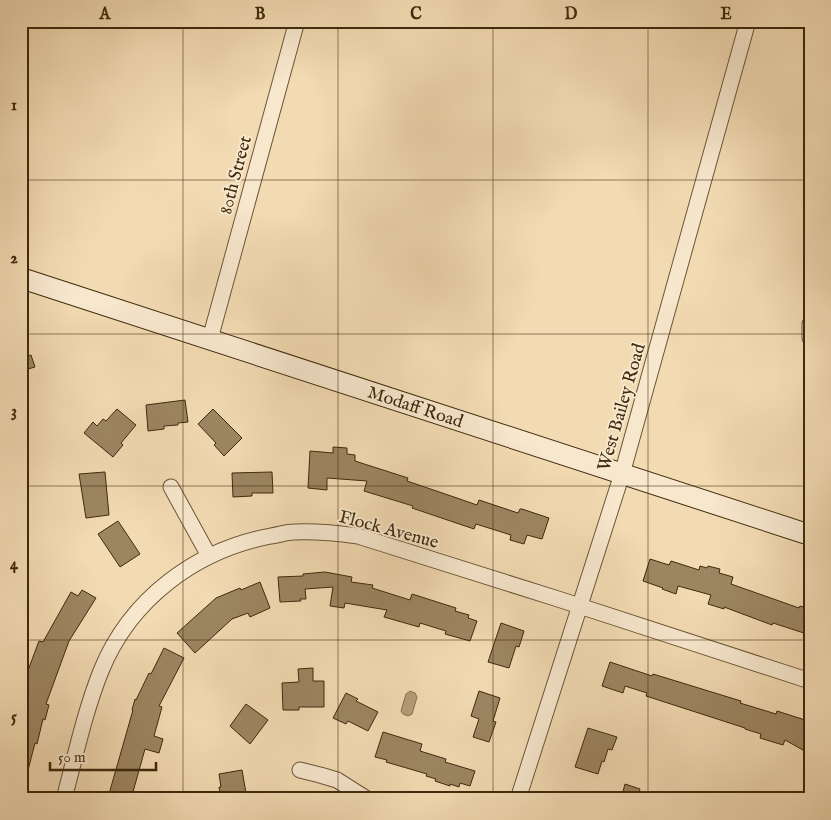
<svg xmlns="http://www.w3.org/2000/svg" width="831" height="820" viewBox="0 0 831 820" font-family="'IM FELL English',serif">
<rect width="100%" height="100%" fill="#f2dab2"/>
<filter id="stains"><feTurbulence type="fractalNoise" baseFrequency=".004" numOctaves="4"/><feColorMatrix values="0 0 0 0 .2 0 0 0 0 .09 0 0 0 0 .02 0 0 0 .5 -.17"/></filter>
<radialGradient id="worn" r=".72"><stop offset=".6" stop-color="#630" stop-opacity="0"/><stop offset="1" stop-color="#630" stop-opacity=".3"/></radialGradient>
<path fill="#b59e7a" stroke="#85704e" d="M410 691 415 693 417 697 412 714 408 716 403 714 401 711 406 694Z"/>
<path fill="#9c8662" stroke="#3e2a0c" d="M31 355 35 367 21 371V358Z
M185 400 188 422 178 423V425L164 426V429L148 431 146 405Z
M117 409 136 425 121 443 123 445 113 457 84 433 93 422 97 426 103 419 106 421Z
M213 409 242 438 224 456 214 445 216 443 198 424Z
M333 447 347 448V454L355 455V461L408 478 407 481 454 497 477 505 479 500 518 513 520 509H522L549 518 542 539 527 535 524 544 510 540 511 535 476 524 474 529 412 508 413 506 364 491 367 481 327 478V490L308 488 310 451 333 453Z
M105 472 109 515 86 518 79 474Z
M272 472 273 493H252V496L233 497 232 473Z
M118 521 140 554 120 567 98 534Z
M650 559 669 565 671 561 699 570 700 566 707 568 708 566 720 569 719 573 733 577 731 584 799 608 800 606 810 609V635L773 623 772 625 724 607V609L708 604 711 595 678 586 676 594 662 589 663 588 643 581Z
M325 572 352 577 351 582 373 585 372 588 410 600 412 594 456 608 455 611 469 615 468 618 477 621 470 641 445 634 446 631 420 623 419 627 384 617 387 610 345 603 344 608 330 606 333 587 305 589 306 599H300L301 601 280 602 278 577 303 576V574Z
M260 582 270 608 250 617 248 613 232 619 195 653 177 633 216 598 240 588 241 590Z
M82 590 96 598 69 641 46 704 49 705 45 720 43 719 37 744 35 743 25 782H21V689L39 641 43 642 71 592 78 596Z
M501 623 524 631 519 647 516 646 509 668 488 662Z
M164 648 184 658 159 706 162 707 154 736 163 739 159 753 145 749 131 799H126L109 794 133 710H132L135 699 136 700 149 673 151 674Z
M610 662 652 676 653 674 741 701 740 703 776 714 777 711 802 719 810 723V754L785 740 783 745 760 738 761 734 745 729V728L646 696 647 693 625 686 623 693 602 686Z
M313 668V681H324V707H299V710H283L282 683 299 682 298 669Z
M479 691 500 698 493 721 496 722 489 742 473 737 479 719 471 716Z
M346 693 358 699 356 701 378 712 368 731 348 721 346 724 333 718Z
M246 704 268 720 250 744 230 726Z
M588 728 617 737 612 750 608 749 604 762 602 761 598 774 575 767Z
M383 732 422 744 420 751 446 759 445 762 475 771 470 786 460 783 459 787 450 784V786L435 781 436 779 426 776 427 774 386 762 387 760 375 757Z
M242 770 247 799H221L219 787H221L219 774Z
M625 784 640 789 637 799H621Z"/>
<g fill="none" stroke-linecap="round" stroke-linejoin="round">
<g stroke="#6b5636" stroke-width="17">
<path id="street" d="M810 324V338
M210 339 297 21
M171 487 209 556
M300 770 320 775 337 780 367 799
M64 799C75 757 85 711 101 671 130 599 196 550 271 536 279 535 286 532 294 532 316 531 336 533 358 536L558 599 810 681
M518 799 622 474 748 21"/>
</g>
<g stroke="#3e2a0c" stroke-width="22">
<g id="secondary">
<path id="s1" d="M21 278 810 535"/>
</g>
</g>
<use href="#street" stroke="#f7e7cd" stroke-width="15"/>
<use href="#secondary" stroke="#f7e7cd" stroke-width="20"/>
</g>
<path fill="none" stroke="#3e2a0c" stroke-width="1" stroke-opacity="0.55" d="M183 21V799M338 21V799M493 21V799M648 21V799M21 180H810M21 334H810M21 486H810M21 640H810"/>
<g text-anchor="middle" stroke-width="4" stroke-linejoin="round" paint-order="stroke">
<g font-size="18" fill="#3e2a0c" stroke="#f7e7cd">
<text transform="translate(235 175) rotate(-75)" y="6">80th Street</text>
<text dy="6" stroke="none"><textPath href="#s1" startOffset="415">Modaff Road</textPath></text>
<text transform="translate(621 407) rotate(-74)" y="6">West Bailey Road</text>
<text transform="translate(389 529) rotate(15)" y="6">Flock Avenue</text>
</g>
</g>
<rect width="831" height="820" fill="none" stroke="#f2dab2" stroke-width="55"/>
<path d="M50 762v8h106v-8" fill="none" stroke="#3e2a0c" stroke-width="2.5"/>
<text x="58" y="762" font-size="15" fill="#3e2a0c" stroke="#f7e7cd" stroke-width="4" paint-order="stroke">50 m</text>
<rect x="28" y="28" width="776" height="764" fill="none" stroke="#3e2a0c" stroke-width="2"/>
<g font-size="16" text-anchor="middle" font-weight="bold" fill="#3e2a0c">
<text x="105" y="19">A</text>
<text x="260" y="19">B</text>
<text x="416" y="19">C</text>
<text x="571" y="19">D</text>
<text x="726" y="19">E</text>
<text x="14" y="110">1</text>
<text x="14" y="263">2</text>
<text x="14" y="416">3</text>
<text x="14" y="569">4</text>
<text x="14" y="722">5</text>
</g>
<rect width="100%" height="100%" filter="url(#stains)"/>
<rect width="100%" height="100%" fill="url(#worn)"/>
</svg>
